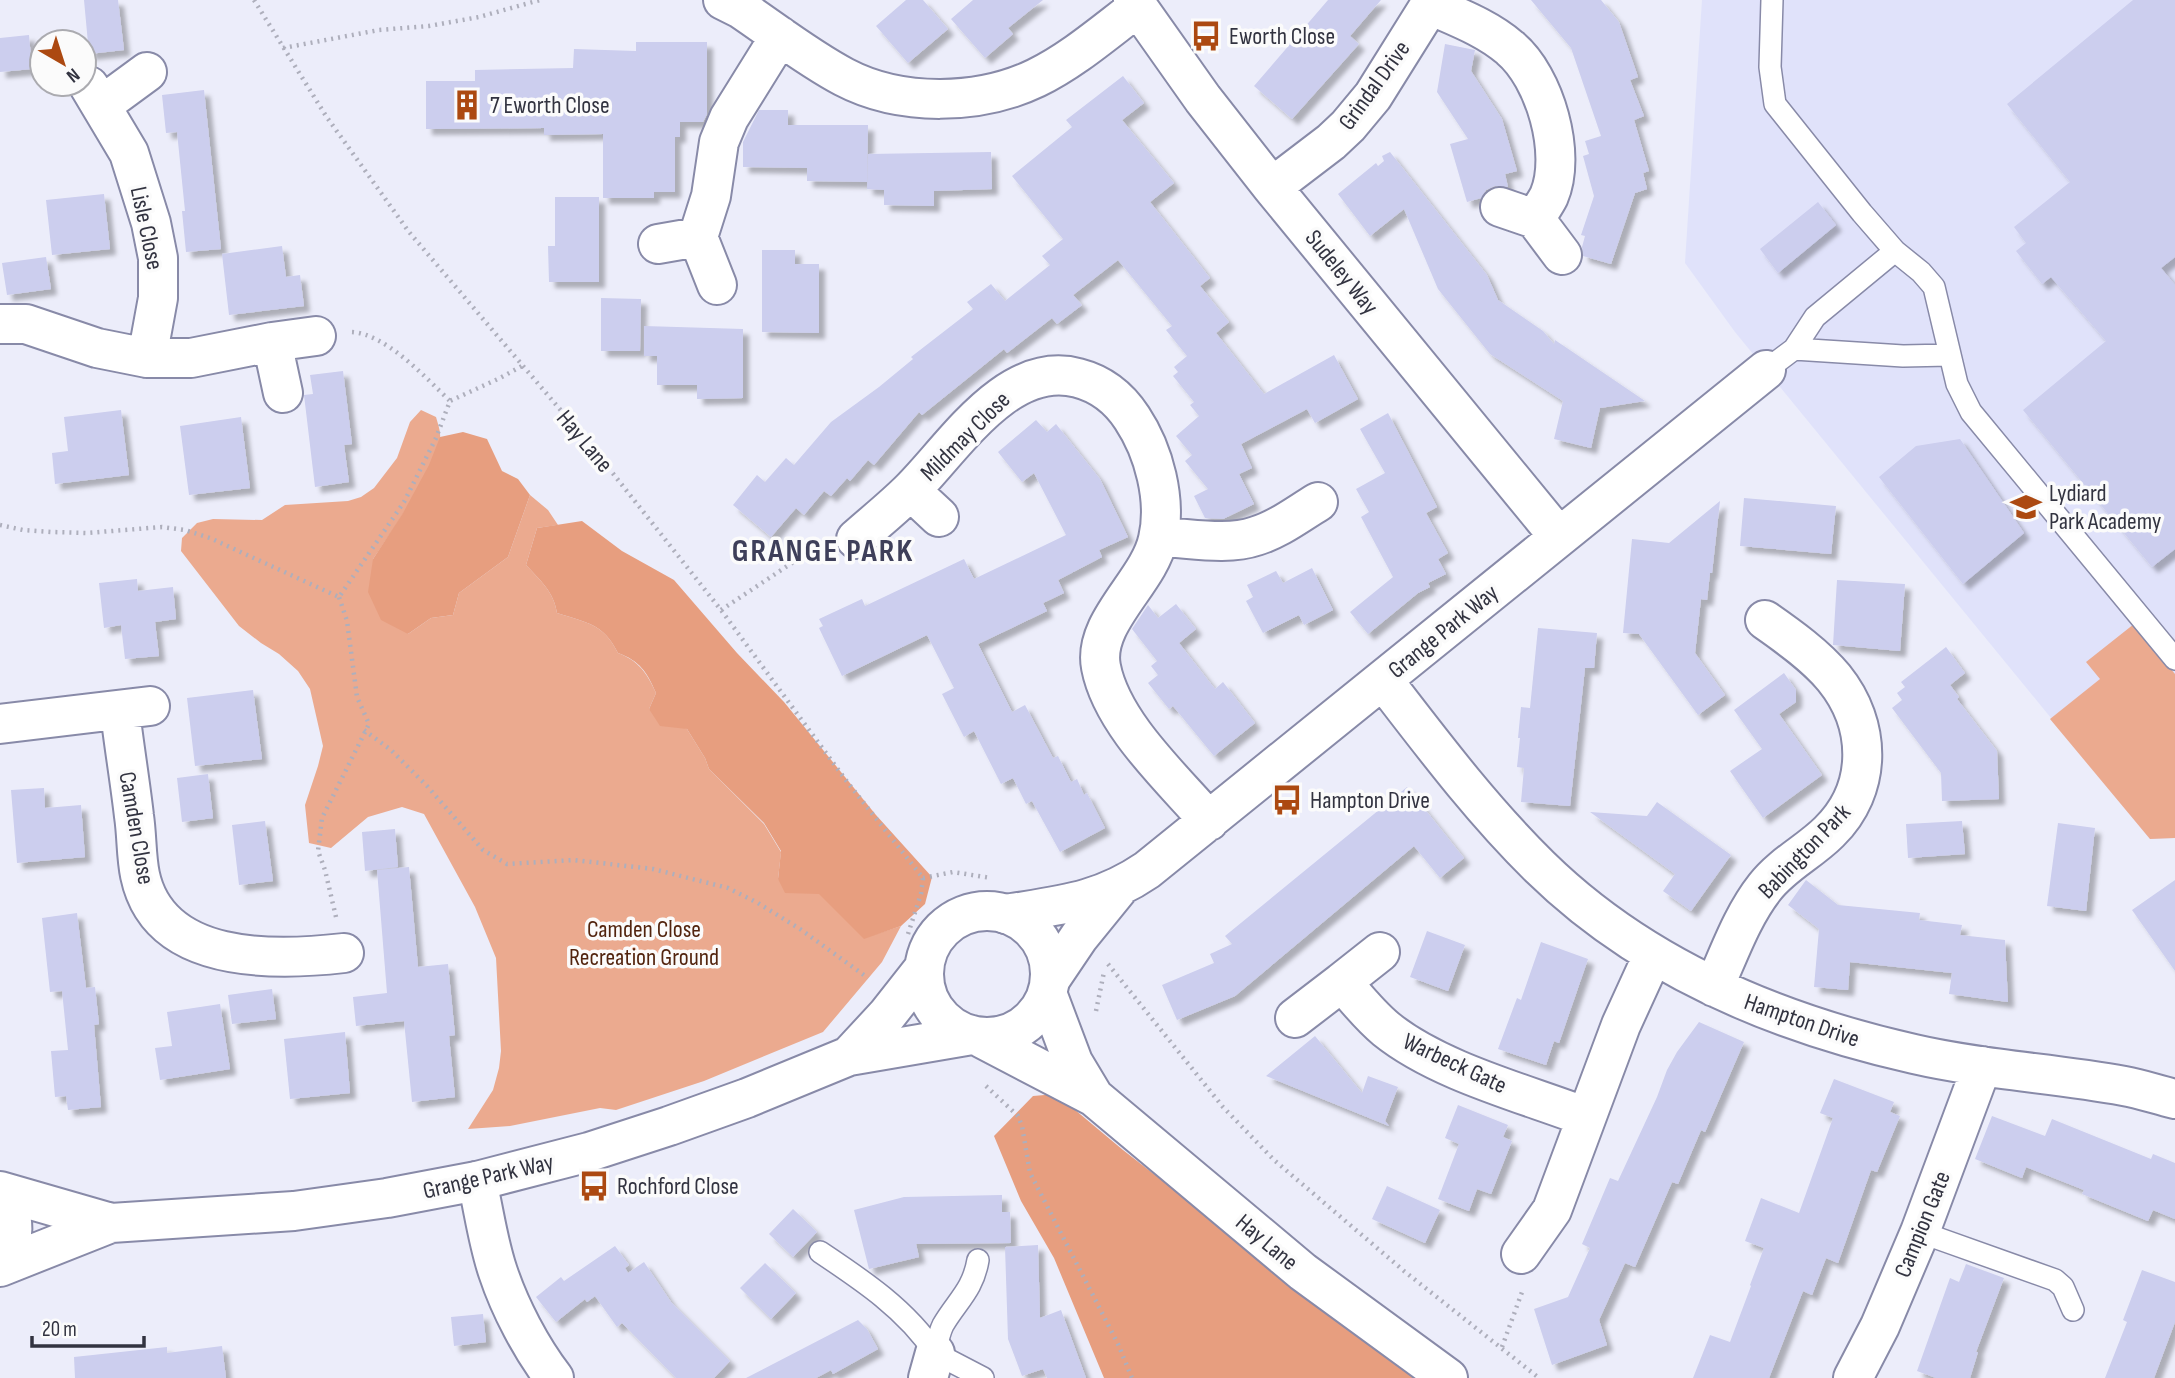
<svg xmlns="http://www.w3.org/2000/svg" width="2175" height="1378" viewBox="0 0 2175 1378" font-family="'Sofia Sans Condensed',sans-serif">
<defs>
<filter id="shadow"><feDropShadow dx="6" dy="6" stdDeviation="2" flood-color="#0004"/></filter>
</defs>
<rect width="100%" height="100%" fill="#ecedfa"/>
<path fill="#e0e2fa" d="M1702 0H2175V838L2150 839 1735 332 1685 263Z"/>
<path fill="#ebaa8f" d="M421 410 436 417C438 424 441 432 440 439 432 474 394 528 373 559L408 634 431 618 453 615 459 593 508 557 530 495 548 510 558 525 537 528 526 565C540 580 554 592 557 613 587 623 603 623 618 653 639 661 647 673 656 693L649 709 687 729 705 758 709 769 764 824 781 852 778 879 819 893 864 938 901 926 882 962 823 1032 704 1081 616 1110 600 1108 510 1126 468 1129 493 1090 499 1068 501 1051 496 958 475 907 424 814 402 807 368 817 331 848 309 843 305 805 318 766 323 746 310 689 298 671 279 654 261 643 239 626 181 551 182 538 197 523 213 519 262 520 285 505 348 501 361 497 374 488 397 458 410 422Z
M2134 624 2175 674V838L2150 839 2050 719 2100 679 2086 662Z"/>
<path fill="#e79e7f" d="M463 432 487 439 502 471 518 479 530 495 508 557 459 593 453 615 431 618 408 634 381 620 368 592 373 559 403 513 429 465 440 437Z
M582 521 622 551 674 580 737 653 784 702 876 815 932 877 925 904 901 926 864 939 819 894 785 893 778 879 781 851 764 823 709 769 705 758 687 729 660 726 649 709 656 693C647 672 640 661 618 653 603 623 587 623 557 613 554 592 540 580 526 565L537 528Z
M1056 1094 1123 1150 1415 1378H1104L1054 1258 1021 1201 994 1136 1033 1096Z"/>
<path fill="#ccceee" filter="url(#shadow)" d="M84 0H118L124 50 89 54Z
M906 0H923L948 29 908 63 876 26Z
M973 0H1043L1008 28 1013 34 985 58 951 19Z
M1328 0H1381L1350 36 1359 44 1292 119 1254 86Z
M1531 0H1601L1619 22 1638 77 1630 80 1644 116 1634 120 1649 171 1643 173 1647 189 1635 193 1611 264 1583 256 1582 247 1585 236 1581 235 1594 196 1583 156 1589 154 1585 141 1601 136 1571 48Z
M2133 0H2175V257L2161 268 2175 285V549L2152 567 2023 410 2106 341 2051 277 2042 284 2016 251 2026 243 2014 227 2070 182 2007 104Z
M29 35 32 69 0 72V38Z
M636 42H707V114L703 122H680V137H675V192H654V198H603V134L544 135V128L426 129V81H475V70L573 68 574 49 636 51Z
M1445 44 1475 50 1471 71 1502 119 1517 171 1505 174 1508 187 1495 186 1486 190 1481 198 1467 202 1450 144 1468 139 1437 92Z
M1123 76 1144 103 1122 120 1174 183 1150 202 1210 278 1200 286 1229 322 1216 333 1264 394 1334 355 1358 399 1315 423 1307 409 1241 444 1252 468 1239 474 1254 504 1223 519 1205 518 1194 496 1208 489 1185 461 1192 455 1176 436 1199 416 1190 405 1194 402 1173 376 1178 372 1174 367 1187 356 1166 330 1172 326 1118 260 1073 295 1082 305 1057 324 1052 318 1007 353 1004 349 922 415 919 412 874 465 868 460 850 481 847 478 831 496 824 491 804 515 796 508 771 537 733 505 757 475 765 482 786 458 794 465 831 422 879 387 913 359 911 357 973 309 967 302 991 284 1005 301 1050 265 1042 256 1063 239 1012 176 1072 127 1066 120Z
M204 90 221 249 186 252 182 211H185L177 132 166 133 162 95Z
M759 110H788V125H868L867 182 807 181V168L743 167V142Z
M991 152 992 189 934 191V206L884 205V190L867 189 868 154Z
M1390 152 1487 275 1498 300 1543 331 1554 344 1555 340 1645 401 1600 408 1591 448 1554 439 1563 401 1490 354 1438 289 1404 209 1370 236 1338 194 1376 163 1378 166 1384 161 1382 156Z
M104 194 110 249 52 255 46 200Z
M555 197H599V282H549L548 246H555Z
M1818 202 1836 225 1778 273 1760 249Z
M282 246 286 277 300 275 304 306 229 315 222 254Z
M762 250H795V264H819V333L762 332Z
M46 257 51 289 7 295 2 263Z
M601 298 641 299 640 351H601Z
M644 326 743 329V398L697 399V385H657V356H644Z
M343 371 352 444 344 445 349 482 315 487 304 395 313 394 310 375Z
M121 410 129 475 55 484 52 453 68 451 64 417Z
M1388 413 1437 507 1426 513 1448 553 1438 559 1446 574 1428 583 1430 587 1418 593 1368 634 1350 612 1393 577 1361 517 1369 512 1356 489 1385 473 1360 429Z
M241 417 250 488 189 495 180 426Z
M1036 420 1047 432 1056 424 1100 479 1128 537 1099 550 1102 557 1058 580 1064 593 1043 603 1047 611 978 644 1012 712 1025 705 1053 758 1058 756 1071 782 1077 779 1084 795 1087 793 1105 828 1060 852 1032 801 1026 804 1013 778 1001 784 974 731 964 737 942 694 954 688 927 635 842 676 819 628 823 626 819 619 862 599 865 606 964 559 974 579 1066 535 1034 473 1022 482 998 452Z
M1960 439 2024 533 1963 584 1879 477 1916 446Z
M1744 498 1836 506 1831 554 1740 546Z
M1720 501 1712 573H1710L1707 600 1701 599 1695 653 1725 695 1698 715 1639 634 1623 633 1632 539 1669 543Z
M1312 568 1333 610 1304 625 1299 615 1263 633 1246 601 1253 597 1247 585 1276 571 1283 583Z
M137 579 138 591 173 587 176 619 155 622 159 656 125 659 121 625 104 628 99 583Z
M1837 580 1905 584 1900 651 1833 645Z
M1176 604 1196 629 1179 643 1215 689 1223 682 1255 723 1214 756 1173 706 1169 709 1148 683 1158 675 1151 666 1157 661 1132 629 1148 605 1158 618Z
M1538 628 1597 633 1594 668H1585L1570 806 1521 802 1524 768 1517 767 1520 738H1518L1521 707 1530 708Z
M1946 647 1965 673 1950 685 1959 697 1957 699 1997 751 1999 799 1942 801 1941 773 1892 708 1902 700 1897 693 1905 687 1901 682Z
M1784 673 1796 690V702L1779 714 1822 775 1763 818 1730 771 1762 749 1734 710Z
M253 690 262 759 195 766 187 698Z
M208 774 213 818 182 822 177 778Z
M1407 787 1464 858 1440 878 1414 846 1235 996 1177 1020 1162 985 1214 963 1210 954 1232 944 1225 936Z
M44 788 45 808 81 805 85 857 17 863 11 790Z
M1657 802 1731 855 1691 911 1663 891 1675 874 1590 812 1647 816Z
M265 821 273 881 239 885 232 825Z
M1962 821 1965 854 1908 858 1906 824Z
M2058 823 2095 828 2086 911 2047 906Z
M395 829 398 867 365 871 362 832Z
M409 867 418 967 448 964 455 1035 449 1036 455 1097 412 1102 404 1021 356 1026 353 997 387 993 377 870Z
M1806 880 1838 905 1920 913 1919 920 1962 925 1960 935 2005 940 2008 1002 1949 994 1952 973 1850 962 1848 990 1814 987 1819 929 1788 905Z
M2175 880V971L2132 910Z
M77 913 86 988 95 987 99 1024 94 1025 101 1107 68 1110 66 1096 55 1097 51 1051 68 1050 62 991 50 992 42 918Z
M1427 931 1465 945 1448 991 1410 977Z
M1541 942 1588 959 1559 1043 1554 1041 1546 1065 1498 1049 1517 998 1521 1000Z
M272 989 276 1019 232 1024 228 995Z
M220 1004 230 1069 160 1080 155 1048 172 1046 167 1012Z
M1699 1022 1744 1042 1705 1132 1701 1130 1678 1184 1672 1182 1635 1267 1625 1263 1599 1320 1607 1345 1552 1365 1534 1309 1568 1297 1590 1248 1582 1244 1610 1178 1618 1181 1657 1097 1667 1070 1677 1052Z
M345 1032 350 1093 290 1099 284 1039Z
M1315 1036 1362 1093 1368 1076 1398 1087 1385 1121 1389 1126 1266 1076Z
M1834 1079 1894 1102 1890 1112 1900 1116 1877 1172 1871 1170 1838 1263 1826 1258 1812 1295 1803 1291 1769 1378H1693L1710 1335 1730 1342 1751 1286 1750 1285 1764 1248 1745 1241 1761 1198 1799 1213 1833 1118 1820 1113Z
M1458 1105 1508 1125 1503 1137 1512 1141 1491 1194 1477 1189 1469 1211 1438 1199 1459 1144 1445 1138Z
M1992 1116 2045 1136 2052 1119 2151 1159 2153 1154 2175 1163V1219L2153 1210 2148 1221 2082 1194 2084 1190 2026 1167 2022 1178 1975 1159Z
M1387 1186 1440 1210 1425 1243 1372 1219Z
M1002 1195V1212H1010L1011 1243 916 1244 919 1257 869 1269 854 1210 904 1197Z
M793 1209 817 1232 793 1257 769 1234Z
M1038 1245 1040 1318 1061 1310 1086 1378H1047L1043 1369 1022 1376 1008 1339 1005 1247Z
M615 1246 629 1265 625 1268 628 1273 644 1262 671 1302 730 1361 714 1378H676L622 1323 617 1327 595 1296 587 1302 585 1299 556 1322 536 1297 561 1277 564 1281Z
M765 1263 796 1293 771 1319 740 1288Z
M1966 1264 2004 1278 1976 1352H1978L1970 1378H1936L1917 1371 1950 1278 1959 1282Z
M2142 1270 2175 1282V1322L2154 1378H2105L2127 1322 2123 1320Z
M483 1314 486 1342 454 1346 451 1317Z
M858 1320 867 1329 878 1349 833 1374 831 1370 816 1378H746Z
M222 1346 226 1378H75L74 1357 167 1347V1353Z"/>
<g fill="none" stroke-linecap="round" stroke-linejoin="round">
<g stroke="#888aa8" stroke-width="24">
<path id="service" d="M1772 0 1770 67 1775 104 1862 213 1895 251 1921 272 1934 287 1957 384 1971 412 2175 659
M1794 349 1903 356 1949 355
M1766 370 1794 349 1815 317 1895 251
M1920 1232 2055 1280 2063 1287 2073 1310
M820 1252C862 1280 907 1310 935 1353
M978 1260C973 1290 957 1301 943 1325 939 1333 937 1344 935 1353L983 1378"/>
</g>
<g stroke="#888aa8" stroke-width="42">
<path id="minor" d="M723 0 741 9C775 32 808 58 844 77 901 107 980 105 1036 78 1073 60 1106 31 1138 7
M1133 0 1203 99 1272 187 1559 537
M1430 5C1457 17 1487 28 1510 48 1545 77 1567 154 1549 196 1545 204 1539 212 1535 219L1562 255
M102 105 147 72
M1272 187 1331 142 1348 126 1373 96 1433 0
M1500 207 1535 219
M658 244 698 237
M717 285 698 237 711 196 719 142 729 118 780 36
M0 324H26L97 348 147 358 158 298V258L151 223 129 153 89 86
M272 342 283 393
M147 358H191L272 342 316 336
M911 491 939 517
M1159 537C1190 538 1227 546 1256 536 1279 529 1298 514 1318 502
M856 539C874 523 894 507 911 490 954 447 1008 359 1078 378 1101 384 1119 398 1132 418 1154 451 1167 500 1158 539 1149 582 1092 622 1101 667 1112 724 1172 778 1209 821
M1383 680C1433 745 1482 810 1540 867 1642 967 1776 1023 1914 1054 1983 1070 2054 1073 2124 1086 2141 1089 2158 1095 2175 1099
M120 711C124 746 130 781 134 816 137 836 136 856 140 875 159 965 274 961 344 953
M0 724 150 706
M1006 914C1061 905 1100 902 1147 870L1766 370
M1050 980 1079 937 1118 889
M1342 982 1380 952
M1714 987C1729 954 1742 916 1765 887 1783 864 1809 852 1829 832 1873 789 1872 725 1834 678 1816 656 1788 636 1765 620
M1295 1018 1342 982C1356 998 1369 1015 1386 1029 1438 1071 1523 1093 1586 1117
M477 1181C484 1211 488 1243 498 1272 510 1308 531 1348 554 1378
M1521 1254 1552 1210 1621 1025 1653 955
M928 1378 935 1353
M1853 1378 1880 1326 1920 1232 1982 1066"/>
</g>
<g stroke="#888aa8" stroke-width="42">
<path id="tertiary" d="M924 974a63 63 0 1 1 126 0a63 63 0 1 1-126 0Z
M1047 993 1073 1062 1094 1097
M979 1037 1094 1097 1303 1272 1448 1378
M849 1056 887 1015 924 968
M0 1191 111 1223
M0 1193C17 1216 16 1242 0 1265
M0 1267 111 1223 294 1211 387 1198 477 1181 589 1152 669 1126 747 1098 849 1056 972 1035"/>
</g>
<path stroke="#aeafbc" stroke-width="4.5" stroke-dasharray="2 5" stroke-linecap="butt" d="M254 0 326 116 409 232 592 447 721 610 848 783 923 878
M283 48 379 30 429 26 479 17 540 0
M352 332C386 334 426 378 450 401
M0 525 23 530 51 532 87 533 162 527 185 530 210 538 339 597 404 502 436 438 450 401 500 378 522 366
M721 610 819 545
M364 730 391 750 427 786 483 850 507 864 574 860 653 869 728 888 758 903 800 929 868 978
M923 878 953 872 991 878
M336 917 325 870 318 851 322 818 369 724 357 697 347 621 339 597
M908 934 921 894 923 878
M1108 964 1223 1107 1274 1160 1404 1271 1539 1378
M1096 1011 1104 972
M986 1086 1018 1116 1022 1126 1030 1173 1118 1344 1132 1378
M1502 1347 1522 1292"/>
<use href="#service" stroke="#fff" stroke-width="21"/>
<use href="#minor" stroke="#fff" stroke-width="38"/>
<use href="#tertiary" stroke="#fff" stroke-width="38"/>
</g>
<defs>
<g id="bus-bare" transform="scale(2.415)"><path d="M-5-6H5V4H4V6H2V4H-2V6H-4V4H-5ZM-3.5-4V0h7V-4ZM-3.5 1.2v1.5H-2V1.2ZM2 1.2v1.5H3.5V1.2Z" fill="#ac4911" stroke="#fbfbfb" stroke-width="2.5" paint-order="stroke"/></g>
<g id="building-bare" transform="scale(2.415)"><path d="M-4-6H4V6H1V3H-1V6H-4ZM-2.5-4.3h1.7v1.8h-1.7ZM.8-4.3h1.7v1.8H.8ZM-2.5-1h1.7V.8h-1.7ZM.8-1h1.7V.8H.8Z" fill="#ac4911" stroke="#fbfbfb" stroke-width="2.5" paint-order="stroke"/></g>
<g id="school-bare" transform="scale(2.415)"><path d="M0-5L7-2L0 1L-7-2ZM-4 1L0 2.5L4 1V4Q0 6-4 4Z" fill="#ac4911" stroke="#fbfbfb" stroke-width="2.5" paint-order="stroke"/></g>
</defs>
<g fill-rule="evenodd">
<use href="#bus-bare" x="1206" y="36"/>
<use href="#building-bare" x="467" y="105"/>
<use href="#school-bare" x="2026" y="507"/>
<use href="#bus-bare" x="1287" y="800"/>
<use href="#bus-bare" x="594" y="1186"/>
</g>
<g text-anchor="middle" stroke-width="7" stroke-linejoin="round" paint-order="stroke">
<g font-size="24" fill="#323340" stroke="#fbfbfb" text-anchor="start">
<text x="1229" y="44">Eworth Close</text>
<text x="490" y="113">7 Eworth Close</text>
<text x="2049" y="501">Lydiard<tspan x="2049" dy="28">Park Academy</tspan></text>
<text x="1310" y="808">Hampton Drive</text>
<text x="617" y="1194">Rochford Close</text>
</g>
<g font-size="24" fill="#323340" stroke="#fbfbfb">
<text transform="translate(1374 85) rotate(-54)" y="8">Grindal Drive</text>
<text transform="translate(147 228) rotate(78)" y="8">Lisle Close</text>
<text transform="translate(1342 272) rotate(51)" y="8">Sudeley Way</text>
<text transform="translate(965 436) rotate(-45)" y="8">Mildmay Close</text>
<text transform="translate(585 441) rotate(50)" y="8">Hay Lane</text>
<text transform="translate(1443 631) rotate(-39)" y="8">Grange Park Way</text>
<text transform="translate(137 828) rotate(80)" y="8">Camden Close</text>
<text transform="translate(1804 851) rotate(-46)" y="8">Babington Park</text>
<text transform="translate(1802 1020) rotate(19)" y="8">Hampton Drive</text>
<text transform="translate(1455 1063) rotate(25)" y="8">Warbeck Gate</text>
<text transform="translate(488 1176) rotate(-13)" y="8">Grange Park Way</text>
<text transform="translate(1922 1224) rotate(-68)" y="8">Campion Gate</text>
<text transform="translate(1267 1242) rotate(40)" y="8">Hay Lane</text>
</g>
<g font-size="24" fill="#52240e" stroke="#fbfbfb">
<text x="644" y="937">Camden Close<tspan x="644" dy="28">Recreation Ground</tspan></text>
</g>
<g font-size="32" font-weight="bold" letter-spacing="2" fill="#3e3f59" stroke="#fbfbfb">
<text x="823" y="561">GRANGE PARK</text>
</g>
</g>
<g transform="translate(63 63) rotate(141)"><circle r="33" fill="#fbfbfb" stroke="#ababb0" stroke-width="2"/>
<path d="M0-5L12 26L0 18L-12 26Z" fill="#ac4911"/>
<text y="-10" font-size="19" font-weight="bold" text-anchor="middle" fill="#323340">N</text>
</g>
<path d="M32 1336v10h112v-10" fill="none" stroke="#323340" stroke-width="3.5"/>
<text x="42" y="1336" font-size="21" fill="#323340" stroke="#fbfbfb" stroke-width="5" paint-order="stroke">20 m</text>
</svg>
